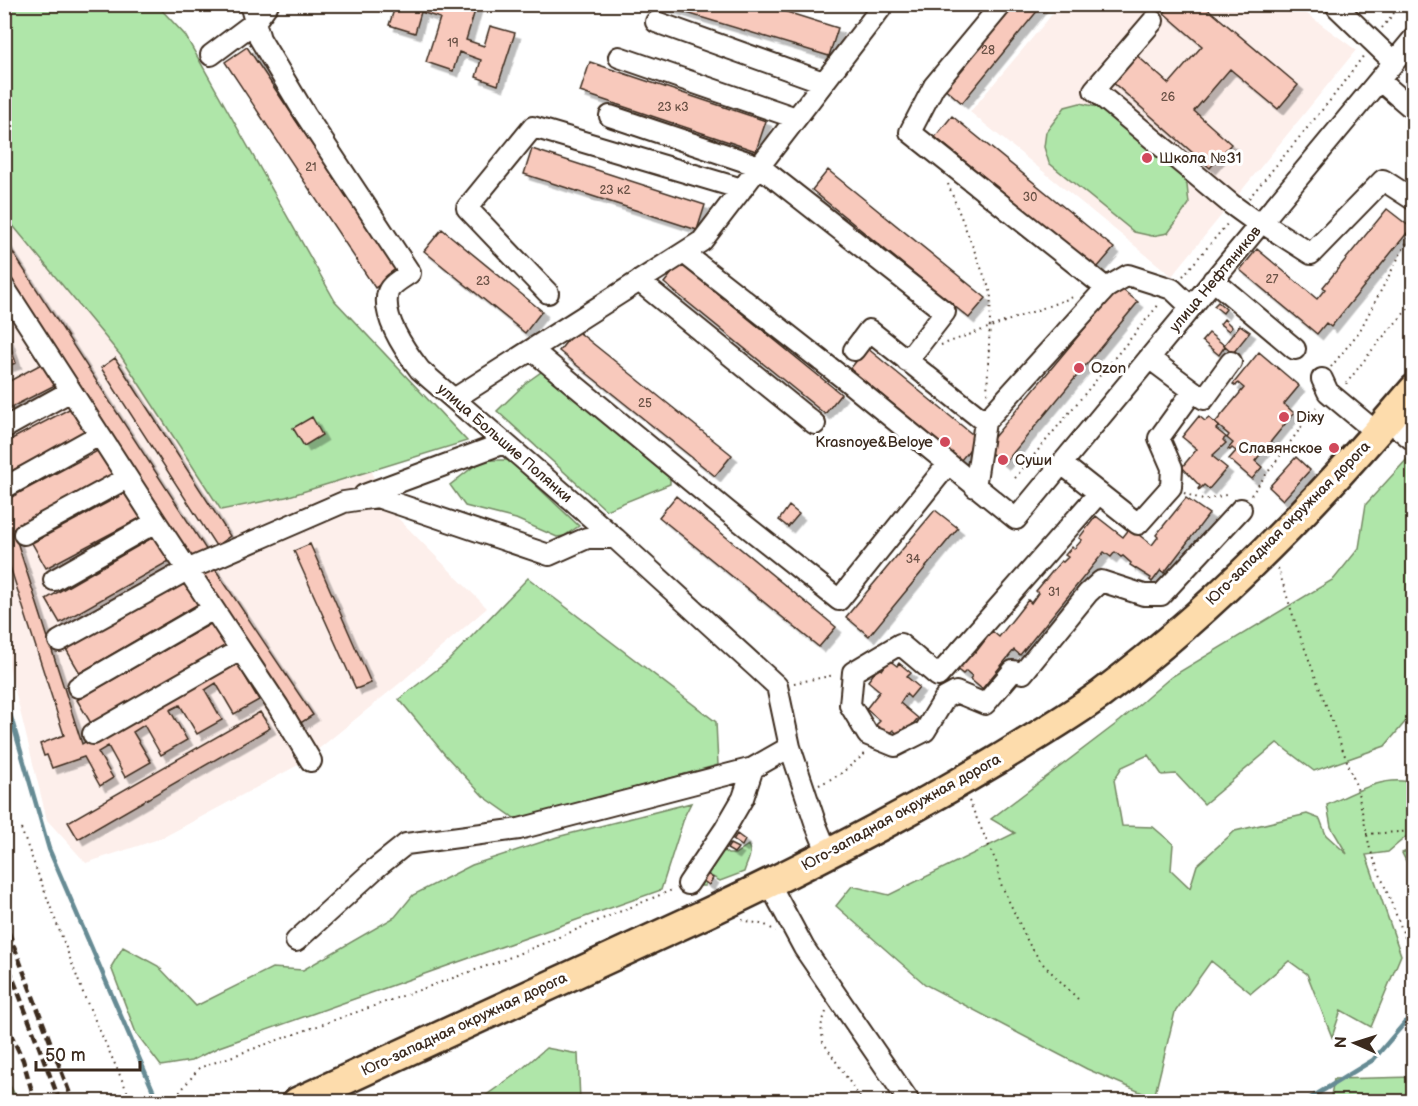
<svg xmlns="http://www.w3.org/2000/svg" width="1418" height="1106" viewBox="0 0 1418 1106" font-family="'Balsamiq Sans',sans-serif">
<defs>
<filter id="shadow"><feDropShadow dx="5.5" dy="5.5" stdDeviation="0" flood-color="#0004"/></filter>
</defs>
<rect width="100%" height="100%" fill="#fff"/>
<filter id="ink" filterUnits="userSpaceOnUse"><feTurbulence type="fractalNoise" baseFrequency=".0167" numOctaves="2"/><feDisplacementMap in="SourceGraphic" scale="12" xChannelSelector="R" yChannelSelector="G"/><feConvolveMatrix kernelMatrix="1 2 1 2 8 2 1 2 1" color-interpolation-filters="sRGB"/></filter>
<g filter="url(#ink)">
<path fill="#fdefeb" d="M1060 5H1295L1356 50 1172 276 970 112Z
M4 216 121 356 221 510 286 497 372 470 377 497 487 608 400 683 300 764 162 838 86 863 47 820 5 650Z"/>
<path fill="#afe6a9" stroke="#758864" stroke-width="1.5" d="M4 5H157L185 35 335 301 467 441 286 497 221 510 121 356 5 216Z
M1080 103 1097 107 1177 169 1187 185 1189 204 1168 233 1152 236 1134 232 1049 163 1044 147 1046 132 1065 107Z
M544 370 670 472V484L606 510 497 411 527 382Z
M1409 457 1414 461 1413 717 1411 715 1385 746 1314 771 1277 743 1204 804 1176 774 1162 775 1148 755 1122 767 1114 780 1122 826 1153 827 1173 844 1171 870 1190 888 1197 865 1235 831 1307 814 1320 819 1326 835 1347 854 1331 827 1327 805C1353 793 1385 774 1413 783V826L1408 835 1388 852 1366 855 1401 955 1371 1027 1341 1010 1332 1037 1307 974 1289 961 1251 993 1211 961 1175 1012 1154 1098 1087 1069 926 985 836 906 852 886 889 895 1015 833 991 819 1120 721 1171 677 1334 579 1359 548 1366 504Z
M482 460H509L579 526 564 536 557 537 516 519 465 506 450 485Z
M528 578 716 722 718 765 517 820 483 796 446 756 399 699 448 661Z
M691 803 685 815 661 890 219 1047 191 1061 161 1066 136 1033 111 967 123 947 158 966 196 1006 272 968 303 970 395 917 413 895 472 865 557 837Z
M748 845C753 854 747 862 744 872L720 881 707 874 702 880 705 883V886H699L697 883 721 849 728 854H735Z
M1413 848V875L1402 853Z
M546 1048 578 1054 580 1101H478L516 1074Z
M4 1074 17 1099V1101H5Z
M1413 1077V1101H1330L1334 1079Z"/>
<g fill="none" stroke-linecap="round" stroke-linejoin="round">
<path stroke="#668b94" stroke-width="4.5" d="M4 693 49 849 158 1102
M1297 1102 1309 1099 1373 1060 1414 1012"/>
</g>
<path fill="#f8c9bc" stroke="#3b2a1e" stroke-width="1.5" filter="url(#shadow)" d="M396 4H434L444 7 445 4H477L466 40 484 46 490 26 515 33 498 85 476 77 481 60 459 52 453 71 426 62 440 18 421 12 415 33 389 25Z
M657 4H761L838 28 829 56Z
M1008 4H1043L962 103 942 86Z
M1171 4H1202L1298 85 1278 109 1230 69 1194 111 1231 144 1210 168 1109 79 1133 52 1169 84 1202 46 1164 13Z
M247 47 398 273 375 288 225 62Z
M590 62 766 121 756 151 580 92Z
M952 116 1114 248 1097 268 935 137Z
M532 149 705 205 697 230 524 174Z
M828 170 986 298 969 318 812 190Z
M1387 209 1414 230V239L1407 233 1331 327 1326 323 1317 334 1240 270 1257 249 1317 299 1325 289 1323 287Z
M442 229 542 311 525 333 424 251Z
M4 239 209 554 193 565 4 274Z
M680 263 841 394 825 414 664 283Z
M1119 287 1138 302 1004 464 985 448Z
M1218 302 1226 309 1223 313 1214 306Z
M1224 319 1232 327 1229 331 1220 324Z
M1240 325 1250 332 1233 353 1225 346 1219 355 1202 341 1209 333 1224 345Z
M4 327 16 363 4 367Z
M576 330 732 455 715 476 559 351Z
M867 348 978 439 961 460 850 369Z
M1259 352 1299 386 1284 404 1294 413 1255 461 1262 467 1252 479 1229 459 1236 451 1232 448 1230 450 1228 449 1233 443 1227 438 1229 435 1215 423 1244 388 1238 383 1236 386 1233 384Z
M115 358 230 536 216 546 101 368Z
M45 362 57 384 4 411V384Z
M73 407 86 432 4 475V443Z
M1199 416 1205 421 1209 418 1219 426 1216 429 1226 437 1223 440 1226 443 1212 456 1227 468 1209 489 1204 485 1199 490 1198 489 1200 486 1182 467 1197 449 1182 437Z
M312 417 322 435 304 446 293 428Z
M101 449 114 474 13 529 82 744 233 656 259 700 234 714 216 683 205 690 222 720 197 734 180 705 170 710 187 740 161 755 144 725 133 732 151 762 125 777 108 746 98 752 113 778 100 786 84 757 52 768 47 755 44 756 40 744 64 735 4 548V501Z
M1296 457 1310 470 1283 500 1269 487Z
M129 491 142 517 46 568 32 543Z
M676 496 836 627 819 647 659 517Z
M1186 498 1209 514 1164 573 1161 570 1152 582 1150 580 1151 578 1130 565 1131 563 1123 556 1121 557 1115 552 1111 557 1104 552 1020 655 1014 650 982 689 970 679 972 676 966 671 963 674 955 668 970 648 976 652 992 631 999 637 1028 600 1031 603 1038 593 1036 591 1061 561 1063 562 1068 557 1065 555 1072 547 1074 549 1082 540 1079 538 1096 516 1123 537 1130 528 1152 545 1158 537 1156 535Z
M789 506 799 514 788 527 779 520Z
M935 510 958 528 869 636 846 617Z
M157 535 171 560 60 623 46 599Z
M310 544 371 683 356 689 294 551Z
M213 566 313 715 299 724 200 575Z
M186 579 200 603 80 673 66 649Z
M214 622 229 648 92 725 77 700Z
M889 660 897 666 899 663 911 673 907 677 919 687 910 698 906 694 900 703 918 718 908 730 905 727 899 735 893 730 888 735 876 725 880 721 866 709 880 691 868 681 878 668 882 670Z
M260 712 270 728 78 839 68 822Z
M737 834 745 840 742 846 733 840Z
M730 844 738 848 734 853 727 849Z
M707 874 713 878 709 885 702 880Z"/>
<g fill="none" stroke-linecap="round" stroke-linejoin="round">
<g stroke="#3b2a1e" stroke-width="24">
<path id="minor" d="M250 4 260 39 305 114 410 273C403 278 391 284 388 292 381 317 406 352 420 370L615 538 777 686 790 747 816 825 828 854
M1339 4 1337 7 1394 62
M1153 21 1094 90 1231 204 1260 225
M656 22 823 82
M211 55 255 22 268 4
M619 57 796 118
M1379 80 1414 110
M610 116 759 166 945 312 907 361
M1263 220 1269 227 1311 254 1383 180 1414 200
M684 253 847 381 1016 519 1414 38
M1213 280 1295 349
M639 281 815 424
M4 287 156 522 278 706 311 761
M1106 288 1128 275 1172 289 1191 307
M548 293 467 208 533 127 742 189
M532 350 727 511 839 600 948 464
M854 350 869 330 985 422 975 487
M1149 358 1204 399 1231 362
M1322 379 1328 392 1377 433
M454 399 702 241 884 4
M1388 420 1414 441
M985 422 1106 288 910 132 934 86 1002 4
M4 428 71 391
M1062 464 1138 524 1171 487 1172 468 1159 438 1193 391
M4 488 99 435
M1099 493 938 676 900 644 853 672 850 705 868 735 895 746 925 731 945 698 956 692 985 704 1013 671 1023 673 1088 593 1101 581 1144 595H1161L1241 509
M364 495 504 443
M24 534 127 478
M54 580 156 522
M59 641 187 570 344 502 377 497 549 555 587 538H615
M78 687 213 609
M93 734 240 650
M769 883 804 948 908 1100
M688 884 725 829 743 798 753 768
M296 941 376 868 406 844 519 829 753 768 790 747"/>
</g>
<g stroke="#3b2a1e" stroke-width="33">
<path id="highway" d="M297 1102C434 1038 571 976 707 913 807 866 904 816 999 759 1033 738 1068 718 1101 694 1217 607 1320 500 1414 389"/>
</g>
<path stroke="#3b2a1e" stroke-width="2" stroke-dasharray="1.5 4.5" stroke-linecap="butt" d="M1382 28 1401 4
M948 184 991 293 987 396
M1249 198 1332 98 1364 55
M1411 227 1412 216
M1183 276 1228 223
M941 345 1076 296
M1331 367 1359 332 1410 236
M1346 384 1376 345 1414 302
M1015 478 1160 303
M1184 493 1203 500 1226 495 1229 498
M1251 495 1317 406
M1278 568 1296 625 1357 788 1370 849 1414 960
M794 683 835 675
M819 785 839 775 866 753
M969 801 997 864 1000 882 1029 944 1041 962 1078 999
M21 829 85 998 132 1102
M1366 834 1414 831
M742 920 765 925 776 931
M826 1012 821 1026 823 1042 863 1102
M172 1102 199 1068 501 961 672 890"/>
<use href="#minor" stroke="#fff" stroke-width="20"/>
<use href="#highway" stroke="#fddcac" stroke-width="28"/>
<path stroke="#3b2a1e" stroke-width="4.5" stroke-dasharray="9 4.5" stroke-linecap="butt" d="M4 920 73 1102
M4 955 60 1102
M4 1020 23 1060 35 1102"/>
</g>
</g>
<g fill="#d1495b" stroke="#fff" stroke-width="2">
<circle cx="1147" cy="158" r="6"/>
<circle cx="1079" cy="368" r="6"/>
<circle cx="1284" cy="417" r="6"/>
<circle cx="945" cy="442" r="6"/>
<circle cx="1334" cy="448" r="6"/>
<circle cx="1003" cy="460" r="6"/>
</g>
<g text-anchor="middle" stroke-width="6" stroke-linejoin="round" paint-order="stroke">
<g font-size="12" fill="#6a5246">
<text x="453" y="47">19</text>
<text x="988" y="54">28</text>
<text x="1168" y="101">26</text>
<text x="673" y="111">23 к3</text>
<text x="311" y="171">21</text>
<text x="615" y="194">23 к2</text>
<text x="1030" y="201">30</text>
<text x="1272" y="283">27</text>
<text x="483" y="285">23</text>
<text x="645" y="407">25</text>
<text x="913" y="563">34</text>
<text x="1054" y="596">31</text>
</g>
<g font-size="15" fill="#3b2a1e" stroke="#fff" text-anchor="start">
<text x="1159" y="163">Школа №31</text>
<text x="1091" y="373">Ozon</text>
<text x="1296" y="422">Dixy</text>
<text x="933" y="447" text-anchor="end">Krasnoye&amp;Beloye</text>
<text x="1322" y="453" text-anchor="end">Славянское</text>
<text x="1015" y="465">Суши</text>
</g>
<g font-size="15" fill="#3b2a1e" stroke="#fff">
<text transform="translate(1215 279) rotate(-50)" y="5">улица Нефтяников</text>
<text transform="translate(505 443) rotate(41)" y="5">улица Большие Полянки</text>
<text transform="translate(1288 523) rotate(-45)" y="5">Юго-западная окружная дорога</text>
<text transform="translate(901 812) rotate(-29)" y="5">Юго-западная окружная дорога</text>
<text transform="translate(464 1024) rotate(-25)" y="5">Юго-западная окружная дорога</text>
</g>
</g>
<rect width="1418" height="1106" fill="none" stroke="#fff" stroke-width="24"/>
<rect x="12" y="12" width="1394" height="1082" fill="none" stroke="#3b2a1e" stroke-width="2" filter="url(#ink)"/>
<g transform="translate(1355 1043) rotate(273)" stroke="#ffffff" stroke-width="4.5" paint-order="stroke">
<path d="M0-4.5L10 22L0 15L-10 22Z" fill="#3b2a1e"/>
<text y="-9" font-size="16" font-weight="bold" text-anchor="middle" fill="#3b2a1e">N</text>
</g>
<path d="M36 1061v9h104v-9" fill="none" stroke="#3b2a1e" stroke-width="3"/>
<text x="45" y="1061" font-size="18" fill="#3b2a1e" stroke="#ffffff" stroke-width="4.5" paint-order="stroke">50 m</text>
</svg>
